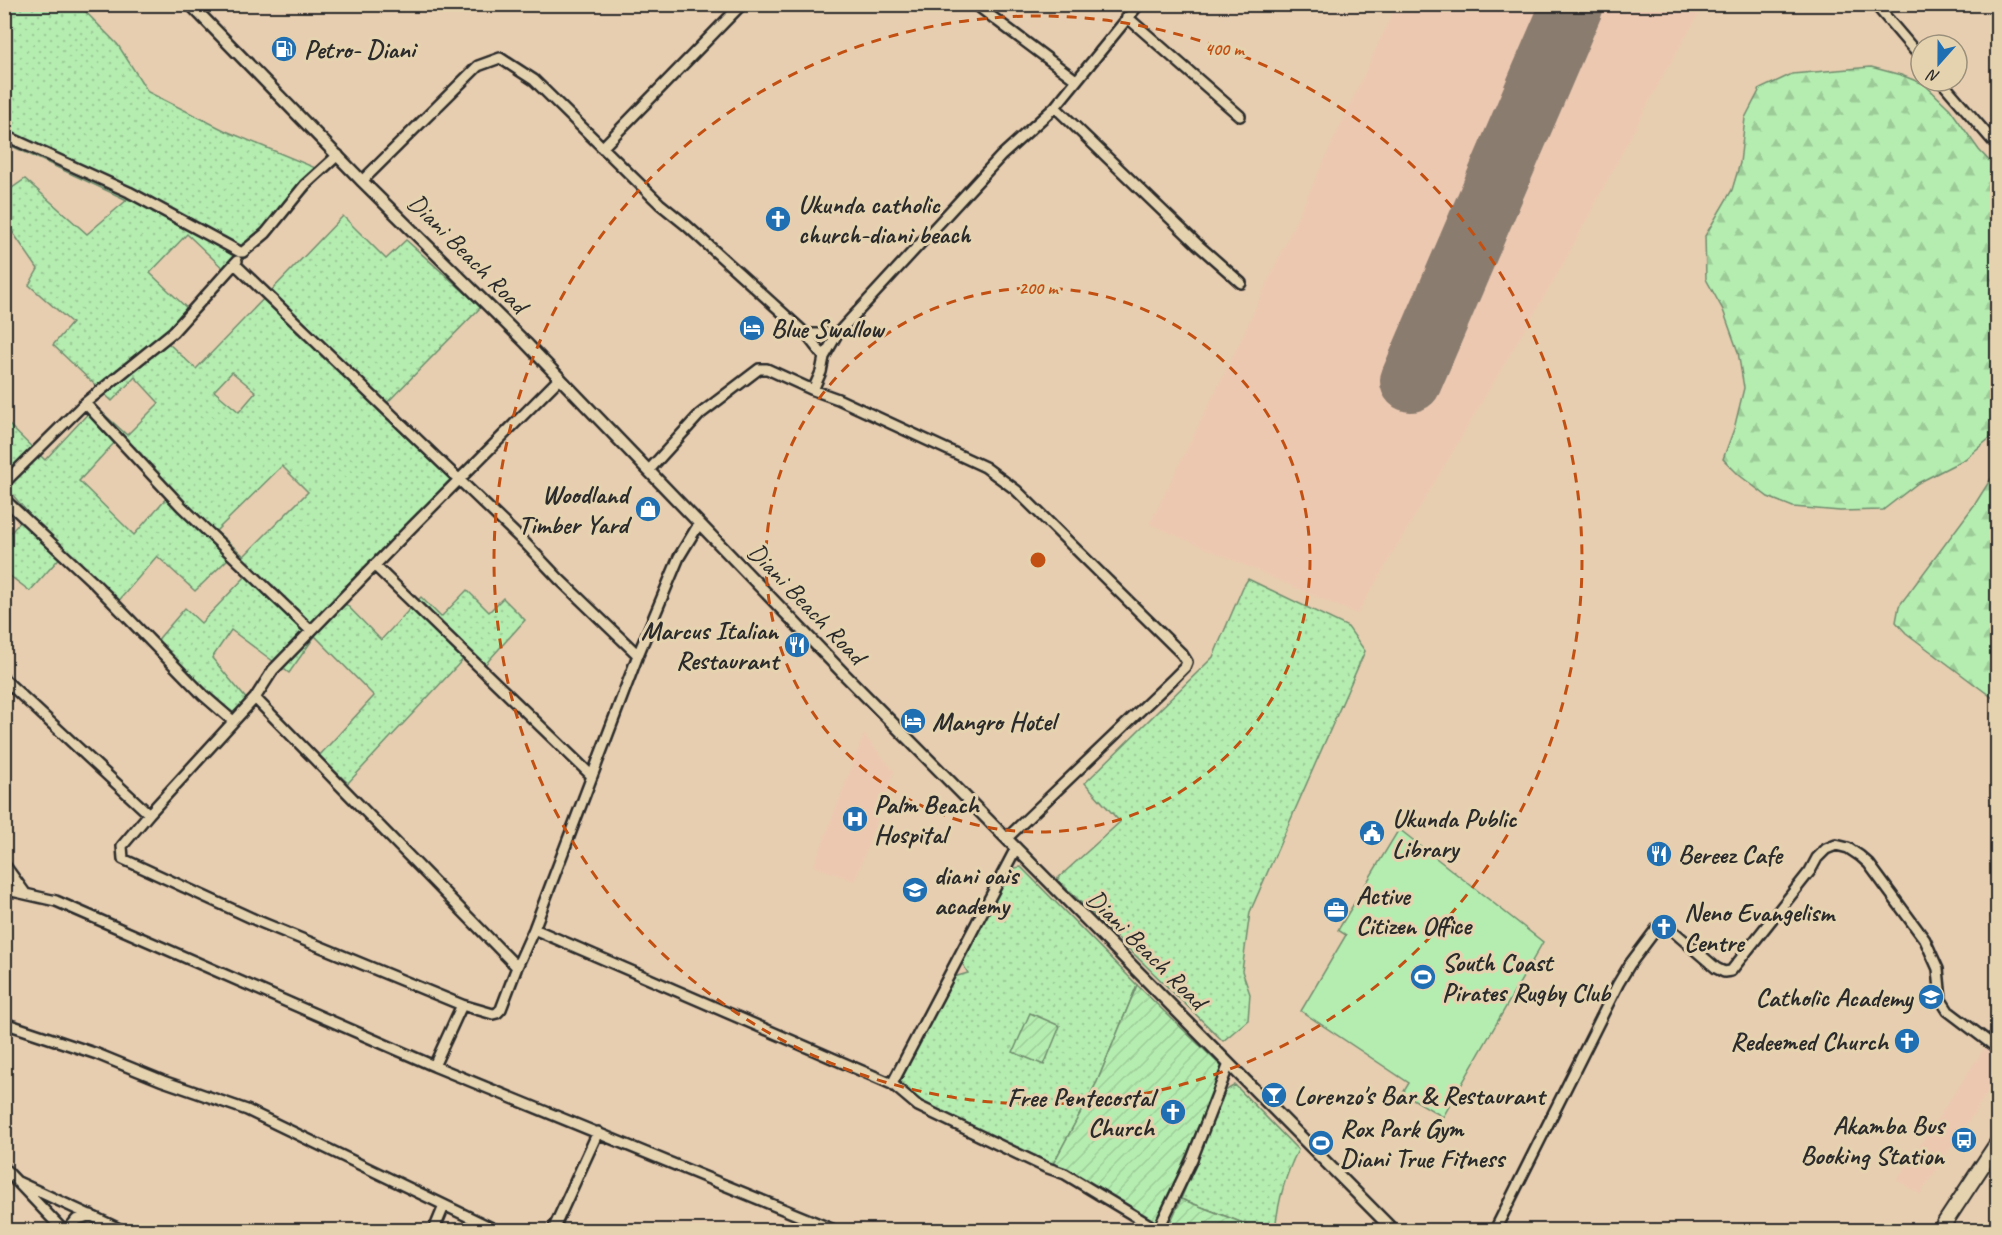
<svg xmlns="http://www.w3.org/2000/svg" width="2002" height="1235" viewBox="0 0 2002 1235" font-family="Caveat,sans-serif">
<defs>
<pattern id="grass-dots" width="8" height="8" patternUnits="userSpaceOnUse" patternTransform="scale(1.5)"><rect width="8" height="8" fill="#b5edb0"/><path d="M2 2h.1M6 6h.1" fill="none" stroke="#9ccb98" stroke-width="1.8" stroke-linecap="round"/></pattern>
<pattern id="forest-firs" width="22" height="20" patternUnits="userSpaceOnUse" patternTransform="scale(1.5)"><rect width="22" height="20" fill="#b5edb0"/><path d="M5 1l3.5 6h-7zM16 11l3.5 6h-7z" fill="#9ccb98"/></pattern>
<pattern id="garden-furrows" width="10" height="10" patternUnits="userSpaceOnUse" patternTransform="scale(1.5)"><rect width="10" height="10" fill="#b5edb0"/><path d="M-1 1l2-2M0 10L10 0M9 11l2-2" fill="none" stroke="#9ccb98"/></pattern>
</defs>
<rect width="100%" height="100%" fill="#e8ceb0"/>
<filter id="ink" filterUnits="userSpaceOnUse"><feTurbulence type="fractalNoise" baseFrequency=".0167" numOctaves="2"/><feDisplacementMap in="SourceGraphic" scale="12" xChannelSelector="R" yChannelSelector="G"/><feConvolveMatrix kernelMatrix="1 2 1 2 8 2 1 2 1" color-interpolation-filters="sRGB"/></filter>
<g filter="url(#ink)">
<path fill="#ecc8b1" d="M1397 4 1704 5 1666 70 1562 266 1357 614 1150 524 1239 344Z
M864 735 894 771 855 881 814 866Z
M1997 1030V1078L1920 1194 1897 1180Z"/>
<path fill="url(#grass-dots)" stroke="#708c6e" stroke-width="1.5" fill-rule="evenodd" d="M5 5H79L118 45 148 92 226 131 318 169 323 176 229 274 187 234 150 273 193 314 167 342 196 369 343 216 386 259 406 240 481 307 379 411 451 480 337 595 381 640 421 597 441 617 467 590 489 612 503 598 525 620 482 668 468 654 348 783 319 756 374 696 315 636 289 673 231 630 212 658 248 701 233 713 155 643 185 608 201 623 246 576 228 559 195 591 157 556 116 604 64 553 30 591 10 576 5 581V539L28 513 5 486V421L45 460 95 406 127 435 159 403 135 377 112 401 53 345 72 323 29 285 38 269 5 221V193L25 179 87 234 127 200 5 143ZM232 372 256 392 239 412 214 391ZM115 442 167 497 134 535 79 481ZM282 466 308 492 244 556 216 531Z
M1248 579 1348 627 1365 651 1250 912 1242 971 1250 994 1248 1020 1223 1041 1057 879 1120 822 1085 783 1213 657 1243 587Z
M1021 867 1137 985 1097 1082 1052 1166 916 1103 899 1081 954 977 968 973 961 961 1008 869Z
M1235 1085 1298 1150C1285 1175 1278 1203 1275 1230H1261L1181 1199 1225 1091Z"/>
<path fill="url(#forest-firs)" stroke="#708c6e" stroke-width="1.5" d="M1871 67 1901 75 1924 84 1950 109 1979 150 1997 169V432L1965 459 1918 483 1883 510 1840 511 1793 507 1768 497 1739 475 1723 459 1734 429 1744 388 1738 352 1723 310 1706 279 1705 236 1732 190 1740 163 1745 118 1760 89 1792 74Z
M1997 469V701L1906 633 1896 622 1899 606 1975 504Z"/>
<path fill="url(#garden-furrows)" stroke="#708c6e" stroke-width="1.5" d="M1137 985 1224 1069 1156 1224 1052 1166 1097 1082Z
M1030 1013 1060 1026 1044 1065 1013 1052Z
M1181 1199 1261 1230H1167Z"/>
<path fill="#b5edb0" stroke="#708c6e" stroke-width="1.5" d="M1399 829 1543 942 1443 1117 1403 1093 1409 1083 1301 1011 1346 935 1338 930Z"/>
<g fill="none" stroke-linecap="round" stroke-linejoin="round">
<path stroke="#8a7c6e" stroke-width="62" d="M1411 381 1573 4"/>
<g stroke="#2b2b2b" stroke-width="14">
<path id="minor" d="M975 4 1076 80
M1875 4 1921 58
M1127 17 1240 116
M1941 81 1998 147
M1055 107 1139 4
M4 135 129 192 240 252H243L266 233 305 185 338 155
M602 148 742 4
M362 181 478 66 500 58 534 80 660 204 686 225 806 334H837L1001 156 1055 107 1197 244 1241 283
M235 264 526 544 559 579 638 655
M806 334 824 357
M837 334 824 357 821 372 813 390 838 399 985 467 1016 490 1182 654 1187 662 1185 667 1172 680 1007 838
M85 403 181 506 311 631
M649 470 700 414 759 369H767L813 390
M4 483 85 403 173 332 237 261
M4 499 95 584 203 695 233 721
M374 565 592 776
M4 679 149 814
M255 698 517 967
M1016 848 892 1084 918 1106 1045 1167 1065 1174 1158 1230
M4 864 25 893
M4 895 12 891 56 901 434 1066 834 1230
M534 929 892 1084
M462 1005 258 921 123 859 122 846 149 814 255 698 273 670 409 530 560 378
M4 1023 97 1054 163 1081 247 1110 496 1230
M434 1066 462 1005 493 1014 497 1013 501 1009 517 967 534 929 638 655 679 557 699 524
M4 1168 63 1230
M16 1181 122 1230
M68 1230 76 1220 91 1215
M434 1230 444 1206
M553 1230 598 1132
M1158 1230 1192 1159 1229 1064
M1495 1230 1618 984 1630 964 1657 928 1663 927 1673 931 1716 968 1724 972 1731 971 1810 871 1817 858 1826 849 1836 845 1848 848 1860 856 1869 864 1925 940 1938 969 1941 1000 1948 1011 1998 1049"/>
</g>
<g stroke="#2b2b2b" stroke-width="15">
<path id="major" d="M190 4 362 181 526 343 845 675 1393 1230"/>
</g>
<g stroke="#2b2b2b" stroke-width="18">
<path id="highway" d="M1940 1230 1998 1142"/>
</g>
<use href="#minor" stroke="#e5d3b0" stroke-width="9"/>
<use href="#major" stroke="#e5d3b0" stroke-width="10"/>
<use href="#highway" stroke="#e5d3b0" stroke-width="14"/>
</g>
</g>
<g fill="none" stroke="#c25012" stroke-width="3" stroke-dasharray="10 8">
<circle cx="1038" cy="560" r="272"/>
<circle cx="1038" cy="560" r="544"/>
</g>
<defs>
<g id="fuel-disc" transform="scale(1.35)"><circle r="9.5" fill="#1f6fb2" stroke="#e5d3b0"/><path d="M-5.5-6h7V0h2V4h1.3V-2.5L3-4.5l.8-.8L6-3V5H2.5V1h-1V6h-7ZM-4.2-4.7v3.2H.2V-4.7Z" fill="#fff"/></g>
<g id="church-disc" transform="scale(1.35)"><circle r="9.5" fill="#1f6fb2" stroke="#e5d3b0"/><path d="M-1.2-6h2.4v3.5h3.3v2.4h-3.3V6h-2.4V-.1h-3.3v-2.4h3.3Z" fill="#fff"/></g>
<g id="hotel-disc" transform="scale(1.35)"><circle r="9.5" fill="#1f6fb2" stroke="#e5d3b0"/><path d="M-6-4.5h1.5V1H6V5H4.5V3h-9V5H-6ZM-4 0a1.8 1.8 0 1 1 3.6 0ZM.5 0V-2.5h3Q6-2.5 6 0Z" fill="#fff"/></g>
<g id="shop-disc" transform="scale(1.35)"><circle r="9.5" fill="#1f6fb2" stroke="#e5d3b0"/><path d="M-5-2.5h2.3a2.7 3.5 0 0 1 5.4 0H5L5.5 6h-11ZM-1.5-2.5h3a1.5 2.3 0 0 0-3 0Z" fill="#fff"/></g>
<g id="restaurant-disc" transform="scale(1.35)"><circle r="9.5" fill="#1f6fb2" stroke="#e5d3b0"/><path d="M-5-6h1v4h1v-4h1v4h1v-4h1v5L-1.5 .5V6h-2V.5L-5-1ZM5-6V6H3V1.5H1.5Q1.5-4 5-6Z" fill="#fff"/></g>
<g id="hospital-disc" transform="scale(1.35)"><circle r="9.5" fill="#1f6fb2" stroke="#e5d3b0"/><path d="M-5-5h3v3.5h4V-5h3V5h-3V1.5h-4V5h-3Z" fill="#fff"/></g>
<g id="civic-disc" transform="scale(1.35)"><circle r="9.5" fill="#1f6fb2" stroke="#e5d3b0"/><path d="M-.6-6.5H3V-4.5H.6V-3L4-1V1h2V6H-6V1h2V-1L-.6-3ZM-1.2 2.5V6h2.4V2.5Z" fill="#fff"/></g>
<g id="school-disc" transform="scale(1.35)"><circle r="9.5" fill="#1f6fb2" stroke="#e5d3b0"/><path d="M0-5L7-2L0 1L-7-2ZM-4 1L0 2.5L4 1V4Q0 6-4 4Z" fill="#fff"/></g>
<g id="office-disc" transform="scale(1.35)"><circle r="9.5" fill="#1f6fb2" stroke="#e5d3b0"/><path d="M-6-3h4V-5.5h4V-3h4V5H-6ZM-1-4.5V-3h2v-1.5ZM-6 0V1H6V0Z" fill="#fff"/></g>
<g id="stadium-disc" transform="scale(1.35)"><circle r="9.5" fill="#1f6fb2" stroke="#e5d3b0"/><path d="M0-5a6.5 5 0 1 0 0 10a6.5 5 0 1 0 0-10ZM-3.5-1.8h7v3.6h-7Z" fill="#fff"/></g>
<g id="bar-disc" transform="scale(1.35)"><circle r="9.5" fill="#1f6fb2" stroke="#e5d3b0"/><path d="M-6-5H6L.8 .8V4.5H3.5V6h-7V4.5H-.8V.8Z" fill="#fff"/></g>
<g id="bus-disc" transform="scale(1.35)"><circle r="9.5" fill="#1f6fb2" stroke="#e5d3b0"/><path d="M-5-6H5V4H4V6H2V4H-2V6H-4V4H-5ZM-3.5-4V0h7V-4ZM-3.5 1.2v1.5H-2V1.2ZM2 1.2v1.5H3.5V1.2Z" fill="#fff"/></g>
</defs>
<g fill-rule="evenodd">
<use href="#fuel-disc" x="284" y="49"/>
<use href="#church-disc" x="778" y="219"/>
<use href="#hotel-disc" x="752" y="328"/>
<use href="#shop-disc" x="648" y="509"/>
<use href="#restaurant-disc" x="797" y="645"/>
<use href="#hotel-disc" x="913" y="721"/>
<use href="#hospital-disc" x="855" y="819"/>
<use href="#civic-disc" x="1372" y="833"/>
<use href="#restaurant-disc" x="1659" y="854"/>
<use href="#school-disc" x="915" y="890"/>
<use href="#office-disc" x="1336" y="910"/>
<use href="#church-disc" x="1664" y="927"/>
<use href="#stadium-disc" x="1423" y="977"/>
<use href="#school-disc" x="1931" y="997"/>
<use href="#church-disc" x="1907" y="1041"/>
<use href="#bar-disc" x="1274" y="1095"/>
<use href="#church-disc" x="1173" y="1112"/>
<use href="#bus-disc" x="1964" y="1140"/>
<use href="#stadium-disc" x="1321" y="1143"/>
</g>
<g text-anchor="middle" stroke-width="6" stroke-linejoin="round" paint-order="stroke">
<g font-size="26" font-weight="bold" fill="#2b2b2b" stroke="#e5d3b0" text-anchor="start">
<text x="304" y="58">Petro- Diani</text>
<text x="798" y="213">Ukunda catholic<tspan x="798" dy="30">church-diani beach</tspan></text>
<text x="771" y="337">Blue Swallow</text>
<text x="628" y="503" text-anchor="end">Woodland<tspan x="628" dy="30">Timber Yard</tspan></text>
<text x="778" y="639" text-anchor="end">Marcus Italian<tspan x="778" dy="30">Restaurant</tspan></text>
<text x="932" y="730">Mangro Hotel</text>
<text x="874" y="813">Palm Beach<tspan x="874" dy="30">Hospital</tspan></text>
<text x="1392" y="827">Ukunda Public<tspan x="1392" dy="30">Library</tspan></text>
<text x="1678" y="863">Bereez Cafe</text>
<text x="934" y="884">diani oais<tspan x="934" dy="30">academy</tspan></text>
<text x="1356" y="904">Active<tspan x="1356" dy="30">Citizen Office</tspan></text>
<text x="1684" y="921">Neno Evangelism<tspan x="1684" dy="30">Centre</tspan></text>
<text x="1442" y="971">South Coast<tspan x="1442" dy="30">Pirates Rugby Club</tspan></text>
<text x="1912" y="1006" text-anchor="end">Catholic Academy</text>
<text x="1888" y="1050" text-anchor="end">Redeemed Church</text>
<text x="1294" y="1104">Lorenzo's Bar &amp; Restaurant</text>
<text x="1154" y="1106" text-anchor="end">Free Pentecostal<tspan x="1154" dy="30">Church</tspan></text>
<text x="1944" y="1134" text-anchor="end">Akamba Bus<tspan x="1944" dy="30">Booking Station</tspan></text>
<text x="1340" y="1137">Rox Park Gym<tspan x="1340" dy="30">Diani True Fitness</tspan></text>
</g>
<g font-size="26" fill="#2b2b2b" stroke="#e5d3b0">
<text transform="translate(468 253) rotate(45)" y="9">Diani Beach Road</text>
<text transform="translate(807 603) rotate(46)" y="9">Diani Beach Road</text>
<text transform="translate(1147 949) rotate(45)" y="9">Diani Beach Road</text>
</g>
</g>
<circle cx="1038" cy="560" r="9" fill="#c25012" stroke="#e5d3b0" stroke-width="3"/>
<g font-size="18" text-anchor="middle" font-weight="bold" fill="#c25012" stroke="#e5d3b0" stroke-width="6" stroke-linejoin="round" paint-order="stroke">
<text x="1224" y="55">400 m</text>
<text x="1038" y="294">200 m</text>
</g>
<rect width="2002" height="1235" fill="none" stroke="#e5d3b0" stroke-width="24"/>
<rect x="12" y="12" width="1978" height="1211" fill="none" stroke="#2b2b2b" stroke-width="2" filter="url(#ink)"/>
<g transform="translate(1939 63) rotate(201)"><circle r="28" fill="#e5d3b0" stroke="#9b907b" stroke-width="1.5"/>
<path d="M0-4.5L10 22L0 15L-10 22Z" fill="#1f6fb2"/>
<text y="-9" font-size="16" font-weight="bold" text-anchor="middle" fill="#2b2b2b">N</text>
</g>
</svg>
